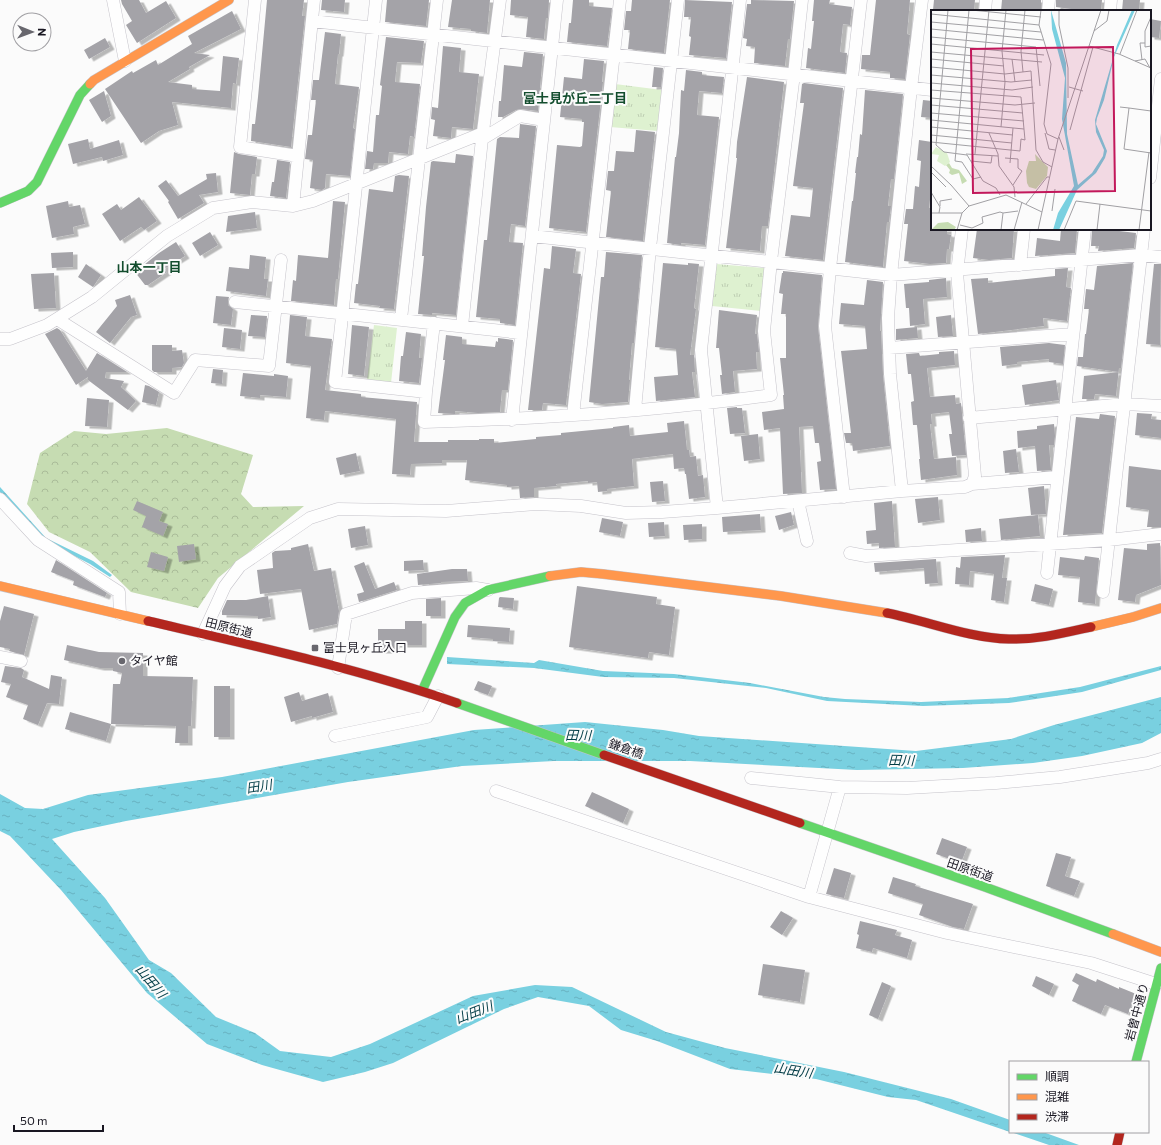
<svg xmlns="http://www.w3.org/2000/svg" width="1161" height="1145" viewBox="0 0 1161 1145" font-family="Commissioner,'Noto Sans JP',sans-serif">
<defs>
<pattern id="forest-crowns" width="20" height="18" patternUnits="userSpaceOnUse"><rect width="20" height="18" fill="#c6dcb2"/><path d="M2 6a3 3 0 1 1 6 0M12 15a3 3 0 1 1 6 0" fill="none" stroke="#aabc99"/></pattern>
<pattern id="park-tufts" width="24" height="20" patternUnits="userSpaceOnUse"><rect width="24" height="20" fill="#def1d0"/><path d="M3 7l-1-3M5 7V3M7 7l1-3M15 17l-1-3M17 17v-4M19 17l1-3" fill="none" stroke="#beceb2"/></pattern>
<pattern id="water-ripples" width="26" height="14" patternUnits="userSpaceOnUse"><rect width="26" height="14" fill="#79d0e0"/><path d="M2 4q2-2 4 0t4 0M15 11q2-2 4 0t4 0" fill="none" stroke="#68b2c0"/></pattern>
<filter id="shadow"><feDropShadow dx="4.5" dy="2.5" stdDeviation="0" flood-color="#0004"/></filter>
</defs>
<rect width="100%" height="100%" fill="#fbfbfb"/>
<path fill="url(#forest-crowns)" d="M167 428 253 455 241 494 253 507 304 506 218 578 198 608 131 592 90 552 49 532 27 504 40 453 74 431 106 434Z"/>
<path fill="url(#park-tufts)" d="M615 84 662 90 658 131 610 127Z
M716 264 765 268 761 311 712 306Z
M374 325 397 328 391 383 367 381Z"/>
<path fill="url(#water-ripples)" d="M0 487 46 538 93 561 112 575 110 577 90 564 43 540 0 492Z
M447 657 534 663 539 660 603 671 674 674 750 683 824 697 845 699 921 702 1008 698 1080 687 1161 666V670L1082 692 1009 703 923 706 827 701 766 688 674 678 603 677 534 668 447 664Z
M1161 697V733L1142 743 1082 756 1033 763 963 768 857 770 690 761H554L462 766 348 782 126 821 74 832 52 839 105 898 149 960 171 973 216 1017 255 1033 280 1051 331 1057 370 1044 473 996 535 985 572 987 666 1032 725 1048 844 1072 951 1099 1010 1120V1132L916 1100 888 1097 816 1079 730 1069 657 1041 621 1030 589 1006 538 997 504 1009 393 1063 365 1072 323 1082 262 1065 207 1044 147 993 61 890 10 836 0 831V794L25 808 43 809 88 795 222 777 474 730 585 722 663 730 699 736 916 751 1011 739 1054 725Z
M1011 1132H1043L1079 1145H1049Z"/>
<path fill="#a4a3a8" filter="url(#shadow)" d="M121 0H139L146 13 166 1 176 18 137 43 126 25 132 21 122 4Z
M267 0H304L302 16H305L291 147 251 141 252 124H255L258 97Z
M322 0H345L344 12 321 10Z
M387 0H429L426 26 385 22Z
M452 0H490L487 33 471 31V29L448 27Z
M511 0H549L548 18H546L544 39 526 37 528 17 510 15Z
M573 0H589V6L612 8 607 46 567 42 569 23H571Z
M632 0H670L664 53 628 49 630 30H624L626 11H631Z
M685 0 732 2 726 58 689 55 691 37 689 36 691 17H684Z
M751 0 794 1 790 39H788L785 66 754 63 755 47 746 46 747 39 743 38 747 4H751Z
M814 0H830L829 4 852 7 850 25 843 24 840 52 847 53 845 73 806 68 808 48 811 49 814 21H812Z
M876 0H910L907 34 910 35 905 79 890 78V72L861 69 862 55H870Z
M934 0H975L974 11 933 10Z
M1002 0H1041V11H1001Z
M1056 0H1102L1101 11H1087L1056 7Z
M1123 0H1140L1139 11H1122Z
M232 11 241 29 194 53 210 55 189 67 190 69 168 82 192 85V89L220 91 223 56 239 58 236 84 233 83 231 108 172 102 178 125 159 131 141 143 105 89 132 71 133 73 156 60 158 65 192 44 188 36Z
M1150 19 1161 21 1159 38 1150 37Z
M325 32 341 34 339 54H338L335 84 359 87 353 128 355 129 350 176 326 174 325 188 322 190 310 188 313 160 305 159 308 135H312L316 100H311L313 80H319Z
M386 37 424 41 421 63 397 62 395 82 420 84 414 137 410 136 408 154 389 152 388 163H374L373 169H365L367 151 373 152 376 115H379L382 86 380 85Z
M105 38 110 47 89 59 84 50Z
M443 46 461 48 459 72 479 74 473 129 452 127 451 138 433 136 435 120 431 119 432 107 438 108Z
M524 52 543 54 538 111 521 109 516 110 503 117H498L499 101H501L504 65 522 67Z
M584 59 604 61 602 82H603L586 232 549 228 557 145 580 147 582 146 584 122H582V119L560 117 564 77 582 79Z
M654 67 663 68 661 87H652Z
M686 70 702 72V75L724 77 722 93 699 91 697 115 719 117 705 245 681 243V245L667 243 675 157H676L679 133 681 90 684 91Z
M747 77 784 82 768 226H762L760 251 726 248 737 158H736L737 142Z
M804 83 843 88 823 260 785 256 791 215 810 217 813 188 793 186 804 103H800L802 84Z
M865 90 903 94 894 179H891L888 206H891L889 222H887L883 267 845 262 852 201H853L856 173H855L857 157H858L860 134 862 135Z
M104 91 111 116 102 122 89 100Z
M923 100 932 101V118L921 117Z
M520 124 536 126 525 226 511 224 509 242 523 243 515 325 500 323V319L476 317 484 240H487L497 139 500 137 519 138Z
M636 130 655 132 643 241 606 237 611 191 606 190 608 171H614L616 151 634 152Z
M88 139 90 149 119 140 123 155 103 161 102 157 73 164 68 144Z
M919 140 932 142V183L929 208H932V229H947V234L951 235 949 249H947L946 263 930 264 904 261 908 224H904L906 209H913L915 186 919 187 921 161 917 160Z
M234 152 239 154 257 157 255 174H252L250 195 230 193Z
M456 154 473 156 456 315 432 313V315L418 314 424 256H422L426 207 431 162 433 161 455 163Z
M277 160 290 162 286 198 270 196 272 182H274Z
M216 173 218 192 199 195 204 203 178 219 168 202 169 201 158 186 166 180 178 196 207 179 206 174Z
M399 175 409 176 394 309 379 308 380 306 354 303 356 284H358L369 189 393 192 395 176Z
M139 197 157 221 144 230 141 227 120 241 102 214 117 204 121 210Z
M68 201 69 207 80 205 85 224 73 227 74 234 52 238 46 206Z
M333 201 345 202 338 279H336L334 305 291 301 293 280 296 281 298 255 328 258Z
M255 212 257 228 226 232 228 216Z
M977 229H1014L1012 258 989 260 973 258Z
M1061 229H1077L1075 253 1035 256 1037 238 1060 241Z
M1092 229H1111V230L1136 233 1134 248 1098 251 1099 246H1091Z
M210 232 218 245 200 256 192 243Z
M176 242 185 256 164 269 167 272 148 285H145L135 272 159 253Z
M552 246 576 249 573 273 581 274 566 405 543 403 542 410H528L544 268 550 269Z
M73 252V267L52 268 51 253Z
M606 252 642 255 634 343H632L629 380H630L628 402 602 404 589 402 601 277H604Z
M250 255 266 257 264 279H268L266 296 226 291 229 267 249 269Z
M663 263 688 265V263L699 264 694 308 696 309 690 355H694L695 372H692L695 397 656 401 654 377 678 375 676 349 655 347Z
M1133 263 1121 368H1119L1116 396 1095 394 1094 399H1082L1084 376 1119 372 1077 366 1078 357H1083L1085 334H1086L1089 309H1084L1086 289 1094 290 1097 266Z
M86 264 101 275 93 287 78 277Z
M1154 264H1161L1160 345 1146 344Z
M1068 268 1066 287 1071 288 1067 321 1043 318 1044 326 978 334 971 279 988 278V283L1055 276V269Z
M783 271 822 275 818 327 836 489 820 490 817 462 821 461 819 443H815L813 426 799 427 802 493 783 494 780 428 764 430 762 412 784 409 783 395H784L780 358H786V314H781L783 294 779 293 782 273H783Z
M54 273 56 308 34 309 31 274Z
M946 278 947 297 923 299 925 324 910 326 909 308H906L904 284 929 282V280Z
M867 280 883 282 880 331H881L883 375 890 446 853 451 852 443H846L844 433H851L841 351 867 349 865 326 839 324 841 303 864 305Z
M130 295 137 315 131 317 110 343 96 332 117 306 115 300Z
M216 296 229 297 228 301V305L233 309 231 325 213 323Z
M719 310 757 315 755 334H757L759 352H756L757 369 733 371 735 392 722 394 720 375H722L719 348H716Z
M251 315 267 316 265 337 248 336Z
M290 315 307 317 305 336 332 339 325 390 361 394V397L417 402 414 442H448V440H479V439H494V443L536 439V437L561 435V433L613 428V427L629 425 630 436 668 432 667 423 684 421 687 450H689L690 457 696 456 698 476 703 475 705 497 689 499 686 474H685L684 468 674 469 673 454 632 459 634 486 607 489V491L598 492 597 482 588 483V481L556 484 557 486 534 488V497L520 498 519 486 507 487V485L465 480 467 460H442V463L411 464 410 475 392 474 396 419 325 411 324 420 306 418 311 366 286 363Z
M951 315 953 336 938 337 936 317Z
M352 325 369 327 364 376 348 374Z
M917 327 918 338 896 340V329Z
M57 328 60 330 86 371 97 353 127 372H106L105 378 124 381 121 387 136 401 128 410 88 380V377L76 385 45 334Z
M224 328 242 330 240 349 222 347Z
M406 332 421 334 419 358H422L419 383 399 381 401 356H403Z
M446 335 462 337V344L495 347 496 341 498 342V338L513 340 508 390H502L500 412 478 413 455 411V414L438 413 445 360H443Z
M1049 343 1065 345 1063 364 1049 362V359L1017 362V364L1002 366 1000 347Z
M152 345H172V351L182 350 184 363 182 367 172 368V372H154L152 370Z
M954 351 955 365 927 368 930 397 955 395 956 404 961 403 966 455 952 456 949 434H952L949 412 931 414 932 424H930L934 459 956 457 957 475 921 480 919 459H920L917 425H913L911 402 914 401 911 374H908L906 354 919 353 920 356 939 354V352Z
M213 369 223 370 222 384 211 383Z
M243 373 274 376V374L288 376 286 397 260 395V398L240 396Z
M1056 380 1059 400 1025 405 1022 385Z
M145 385 149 386 159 392 156 405 142 402Z
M87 398 109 400 107 427 85 426Z
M737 407V408H742L745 433 730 434 727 408Z
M1137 413 1152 414 1151 419 1161 420V438L1135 435Z
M1100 414 1115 416 1102 533 1063 535 1076 417 1099 419Z
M1054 424 1055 436 1054 445H1049L1051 470 1037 471 1035 446 1018 448 1017 431 1037 429V426Z
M758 434 760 459 744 461 741 436Z
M1016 449 1019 472 1005 473 1003 451Z
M356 453 360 471 340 475 336 458Z
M1129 466 1161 470V527H1147L1149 510 1126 507Z
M663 481 665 501 652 502 650 482Z
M1044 486 1046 514 1031 515 1028 488Z
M938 497 940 520 918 523 915 499Z
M137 501 163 512 159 521 168 524 163 536 142 527 146 516 133 510Z
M892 501 895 547 879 548V543L867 544 866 531 876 530 874 503Z
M791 512 794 525 779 530 775 516Z
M760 514 761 530 723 532 722 517Z
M1038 515 1040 536 1001 540 999 519Z
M602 518 623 522 620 536 599 532Z
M664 522 665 536 649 537 648 523Z
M702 524V539L684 540 683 525Z
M365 526 368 545 351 548 348 529Z
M981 528 982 541 966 542 965 530Z
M1160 543 1161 585 1136 595 1135 602 1118 600 1124 548 1147 550V544Z
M194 544 196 559 179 562 177 546Z
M308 544 314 571 331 568 339 611 337 624 309 630 301 589 260 594 257 570 273 568 272 553 275 551 291 550V548Z
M151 552 168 557 164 571 147 567Z
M1005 555 1002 578H1007L1004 602 991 600 994 574 970 571 969 585 955 584 956 567 960 568 961 557Z
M1085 556 1099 558 1095 604 1078 602 1080 577 1058 575 1060 557 1084 560Z
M936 559 938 583 925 584 924 568 875 572 874 563Z
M56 560 107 593 105 597 73 585 74 581 51 572Z
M423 560 424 570 404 571V561Z
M364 562 375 589 394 582 397 590 359 602 357 594 364 592 354 566Z
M452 569H467L468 581 441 582V583L418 585 417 574Z
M1035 584 1053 589 1049 605 1031 601Z
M577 586 657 597 656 604 675 607 669 655 649 652 648 658 569 647Z
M268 596 271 617 258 619V616L222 615V611L227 600H246Z
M500 597 514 598 513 609 498 607 499 598Z
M441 598V616H426V599Z
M4 606 34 614 24 655 9 651 10 649 0 647V621Z
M405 621H422V645H395V651H378V629H405Z
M468 625 510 628 509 642 493 641V639L467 637Z
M67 645 99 652 143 653V676L193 677 191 726H188V743H175L176 726 111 724 113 684H120L122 673 113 671V668H100L64 660Z
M5 666 21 668 24 670 22 677 49 689 51 675 62 677 59 704 47 703 38 725 23 719 28 705 6 697 11 684 1 682Z
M478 681 492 686 488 695 474 690Z
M214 686H230V737H214Z
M299 692 302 701 328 693 333 712 312 718V716L291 722 284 697Z
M70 712 111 724 106 741 65 729Z
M592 792 629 809 623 823 585 806Z
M942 838 967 847 961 863 936 854Z
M1056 853 1071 857 1065 876 1080 881 1074 896 1046 886Z
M834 868 851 873 844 898 826 894Z
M893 877 916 884 915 886 973 904 964 929 953 927 919 915 923 904 888 893Z
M781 911 793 918 782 935 770 927Z
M860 921 897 930 895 935 912 940 907 958 873 948 872 952 856 948 859 935 857 934Z
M763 964 805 970 800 1002 758 995Z
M1076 973 1096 982 1097 979 1119 989V987L1136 994 1128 1014 1105 1005 1101 1014 1072 1001 1079 985 1072 981Z
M1036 976 1054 984 1049 995 1032 986Z
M882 982 891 986 878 1019 869 1015Z"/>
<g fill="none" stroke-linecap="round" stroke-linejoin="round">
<g stroke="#c5c3ca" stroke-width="13">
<path id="street" d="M113 0 125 61
M255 0 240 147 298 156
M376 0 335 382 426 392 424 422C540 419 656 411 771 395L764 331 771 261 794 74 802 0
M985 11 986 0
M1048 11 1049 0
M1110 11 1111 0
M312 21 932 90
M482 139 520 116 544 120
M1150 178 1161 79
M293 206 314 0
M532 236 891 275 1141 255 1161 257
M1020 265 1024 229
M235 302 521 333
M57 319 174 393 195 360 269 366 281 260
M401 319 437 0
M462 326 482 139 500 0
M0 339H10L47 325 92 297 167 236 213 208 252 202 293 206 313 201 483 133
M889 348 1073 334
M426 392 434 323
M635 410 650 248 678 0
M573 415 620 0
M969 418 1125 404 1161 406
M512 420 557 0
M972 484 1057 477
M902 491 890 374 888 318 891 275 911 88 922 0
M844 497 825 326 830 268 861 0
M0 499 38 540 119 592 120 614
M798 501 807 541
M717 508 701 350 740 0
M850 553 866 556 1109 540 1161 534
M1047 573 1085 229
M1103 592 1144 229
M203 634 225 586 240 566 310 518 338 509 446 511 536 504 581 506 626 513 662 512 717 508 902 491 965 487 972 484 975 476 957 273 962 229
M0 657 21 661
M338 668 346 614 412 593 476 588 488 590
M335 736 427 717 438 696
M751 778 840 787 907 788 996 783 1060 777 1148 763 1161 759
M496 791 809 897 947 933 1091 963 1156 984
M809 897 840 787"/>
</g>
<g stroke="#c5c3ca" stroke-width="10">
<path id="fast" d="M0 203 28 191 37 182 80 95 90 84
M422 691 455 617 465 603 488 590 550 576
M457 703 604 755
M800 823 985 887 1113 934
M1136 1062 1161 968"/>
</g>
<g stroke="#c5c3ca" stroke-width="10">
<path id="slow" d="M90 84 94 80 229 0
M550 576 581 572 603 574 781 596 887 613
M0 586 148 621
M1091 627 1133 617 1161 608
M1113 934 1161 952"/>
</g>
<g stroke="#c5c3ca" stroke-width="10">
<path id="jam" d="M887 613C928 621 968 638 1009 639 1037 640 1064 633 1091 627
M148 621C251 645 356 668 457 703
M604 755 800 823
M1117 1145 1120 1132"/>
</g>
<use href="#street" stroke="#fefefe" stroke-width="12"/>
<use href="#fast" stroke="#63d668" stroke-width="9"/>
<use href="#slow" stroke="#ff974d" stroke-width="9"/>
<use href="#jam" stroke="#b3261e" stroke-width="9"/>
</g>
<g fill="#68676e" stroke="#fbfbfb" stroke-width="1.5">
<rect x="311" y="644" width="8" height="8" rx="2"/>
<circle cx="122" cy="661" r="4"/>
</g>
<g text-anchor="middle" stroke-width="4" stroke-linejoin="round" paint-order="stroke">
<g font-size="12" fill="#191722" stroke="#fbfbfb">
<text transform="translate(229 628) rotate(14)" y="4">田原街道</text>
<text transform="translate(626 749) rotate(19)" y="4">鎌倉橋</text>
<text transform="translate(970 870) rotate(19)" y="4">田原街道</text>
<text transform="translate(1137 1012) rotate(-75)" y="4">岩曽中通り</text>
</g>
<g font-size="12" fill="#191722" stroke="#fbfbfb" text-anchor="start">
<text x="323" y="652">富士見ヶ丘入口</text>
<text x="130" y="665">タイヤ館</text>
</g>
<g font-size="13" font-weight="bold" fill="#134d2e" stroke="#fbfbfb">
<text x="575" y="103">富士見が丘二丁目</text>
<text x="149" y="272">山本一丁目</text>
</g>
<g font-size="13" font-style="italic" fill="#023c46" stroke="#fbfbfb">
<text transform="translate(578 735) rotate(1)" y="5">田川</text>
<text transform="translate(901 760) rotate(1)" y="5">田川</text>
<text transform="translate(259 786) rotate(-9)" y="5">田川</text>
<text transform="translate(151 981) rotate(49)" y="5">山田川</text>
<text transform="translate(474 1012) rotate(-21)" y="5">山田川</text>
<text transform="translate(793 1070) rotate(9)" y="5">山田川</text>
</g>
</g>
<g transform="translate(931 10)">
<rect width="220" height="220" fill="#fbfbfb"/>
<path d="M104 144 117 157 116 166 105 179 98 177 96 173 95 161 98 151H105ZM18 153 21 158 28 160 36 171 31 174 28 163 21 165 18 163 19 160 15 155ZM17 212 25 217 23 220H0L7 213Z" fill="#c6dcb2"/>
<path d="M5 137 16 143 19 152 14 156 6 151 8 145 0 144Z" fill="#def1d0"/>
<path d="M120 0 135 53 136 124 147 175 161 163 172 146 173 140 165 122 164 110 186 35 201 0H204L183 47 173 90 166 108 165 114 176 141 174 148 165 163 146 180 128 220H122L127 203 143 176 131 109 134 68 121 19Z" fill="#79d0e0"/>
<path fill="none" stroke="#a1a0a4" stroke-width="1" d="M17 0 5 135 13 142 36 145 52 171 65 178 69 185M38 0 24 151 31 152 42 169 50 167M40 0 110 7M128 0V15L137 58V88M0 4 108 15 120 54 113 114 116 124 127 129M220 7 214 21V37L220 36M0 12 110 22M108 15 110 0M0 19 112 30M163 21 176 11 178 0M0 27 105 37 109 76M0 34 113 45M158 36 188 44 220 58M0 42 111 52M189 44 206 0M0 49 73 56M81 49 84 72M211 50 209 33H214M204 51 214 49 219 58M0 57 74 64 100 61 105 140 112 152 121 157M92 62 90 41 94 0M0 65 80 72 101 70M0 73 81 80 102 77M138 77 152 81M0 80 90 87 94 130 90 129 89 141 0 132M0 88 84 95 104 93M0 95 92 103M189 97 198 98 193 139 220 143M198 98 220 101M0 103 93 111M0 110 93 119M0 117 82 125M70 117 74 72 71 41 75 0M139 120 162 37M58 123 67 144 68 156 83 177 84 187M114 123 118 139 124 140M0 125 81 133M128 127 133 140M35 144 67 146M44 144 58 0M74 148 87 149V158L91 161 82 175M40 151 60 153 61 146M79 153 82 118M0 156 20 175 38 196 75 185 111 202M1 163 15 177M0 182 9 197 8 203M95 194 116 167H118M9 196V191L21 189M121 201 124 179M0 203H31L38 196M72 203 87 201M29 215 41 218 52 213 51 207 69 202 72 203 70 220M26 220 31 203M83 220 91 192M107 220 127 129 170 0M133 220 145 191 220 201M166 220 169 194M208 220 218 142"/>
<path fill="#c2185b" fill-opacity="0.15" stroke="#c2185b" stroke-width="2" d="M182 37 184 181 42 183 40 39Z"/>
<rect width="220" height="220" fill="none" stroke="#191722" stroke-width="2"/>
</g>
<rect x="1009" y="1061" width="140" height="72" fill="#fbfbfb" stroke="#a1a0a4"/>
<rect x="1017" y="1074" width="20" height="6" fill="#63d668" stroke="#a1a0a4"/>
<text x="1045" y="1081" font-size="12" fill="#191722">順調</text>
<rect x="1017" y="1094" width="20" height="6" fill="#ff974d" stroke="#a1a0a4"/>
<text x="1045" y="1101" font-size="12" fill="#191722">混雑</text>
<rect x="1017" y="1114" width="20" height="6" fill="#b3261e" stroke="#a1a0a4"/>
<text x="1045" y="1121" font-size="12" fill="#191722">渋滞</text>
<g transform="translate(32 32) rotate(91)"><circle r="19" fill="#fbfbfb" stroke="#a1a0a4"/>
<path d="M0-3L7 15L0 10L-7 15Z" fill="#68676e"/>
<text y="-6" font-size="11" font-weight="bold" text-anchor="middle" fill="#191722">N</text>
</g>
<path d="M14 1125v6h89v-6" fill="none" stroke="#191722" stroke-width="2"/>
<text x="20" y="1125" font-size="12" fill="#191722" stroke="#fbfbfb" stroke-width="3" paint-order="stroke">50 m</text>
</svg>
